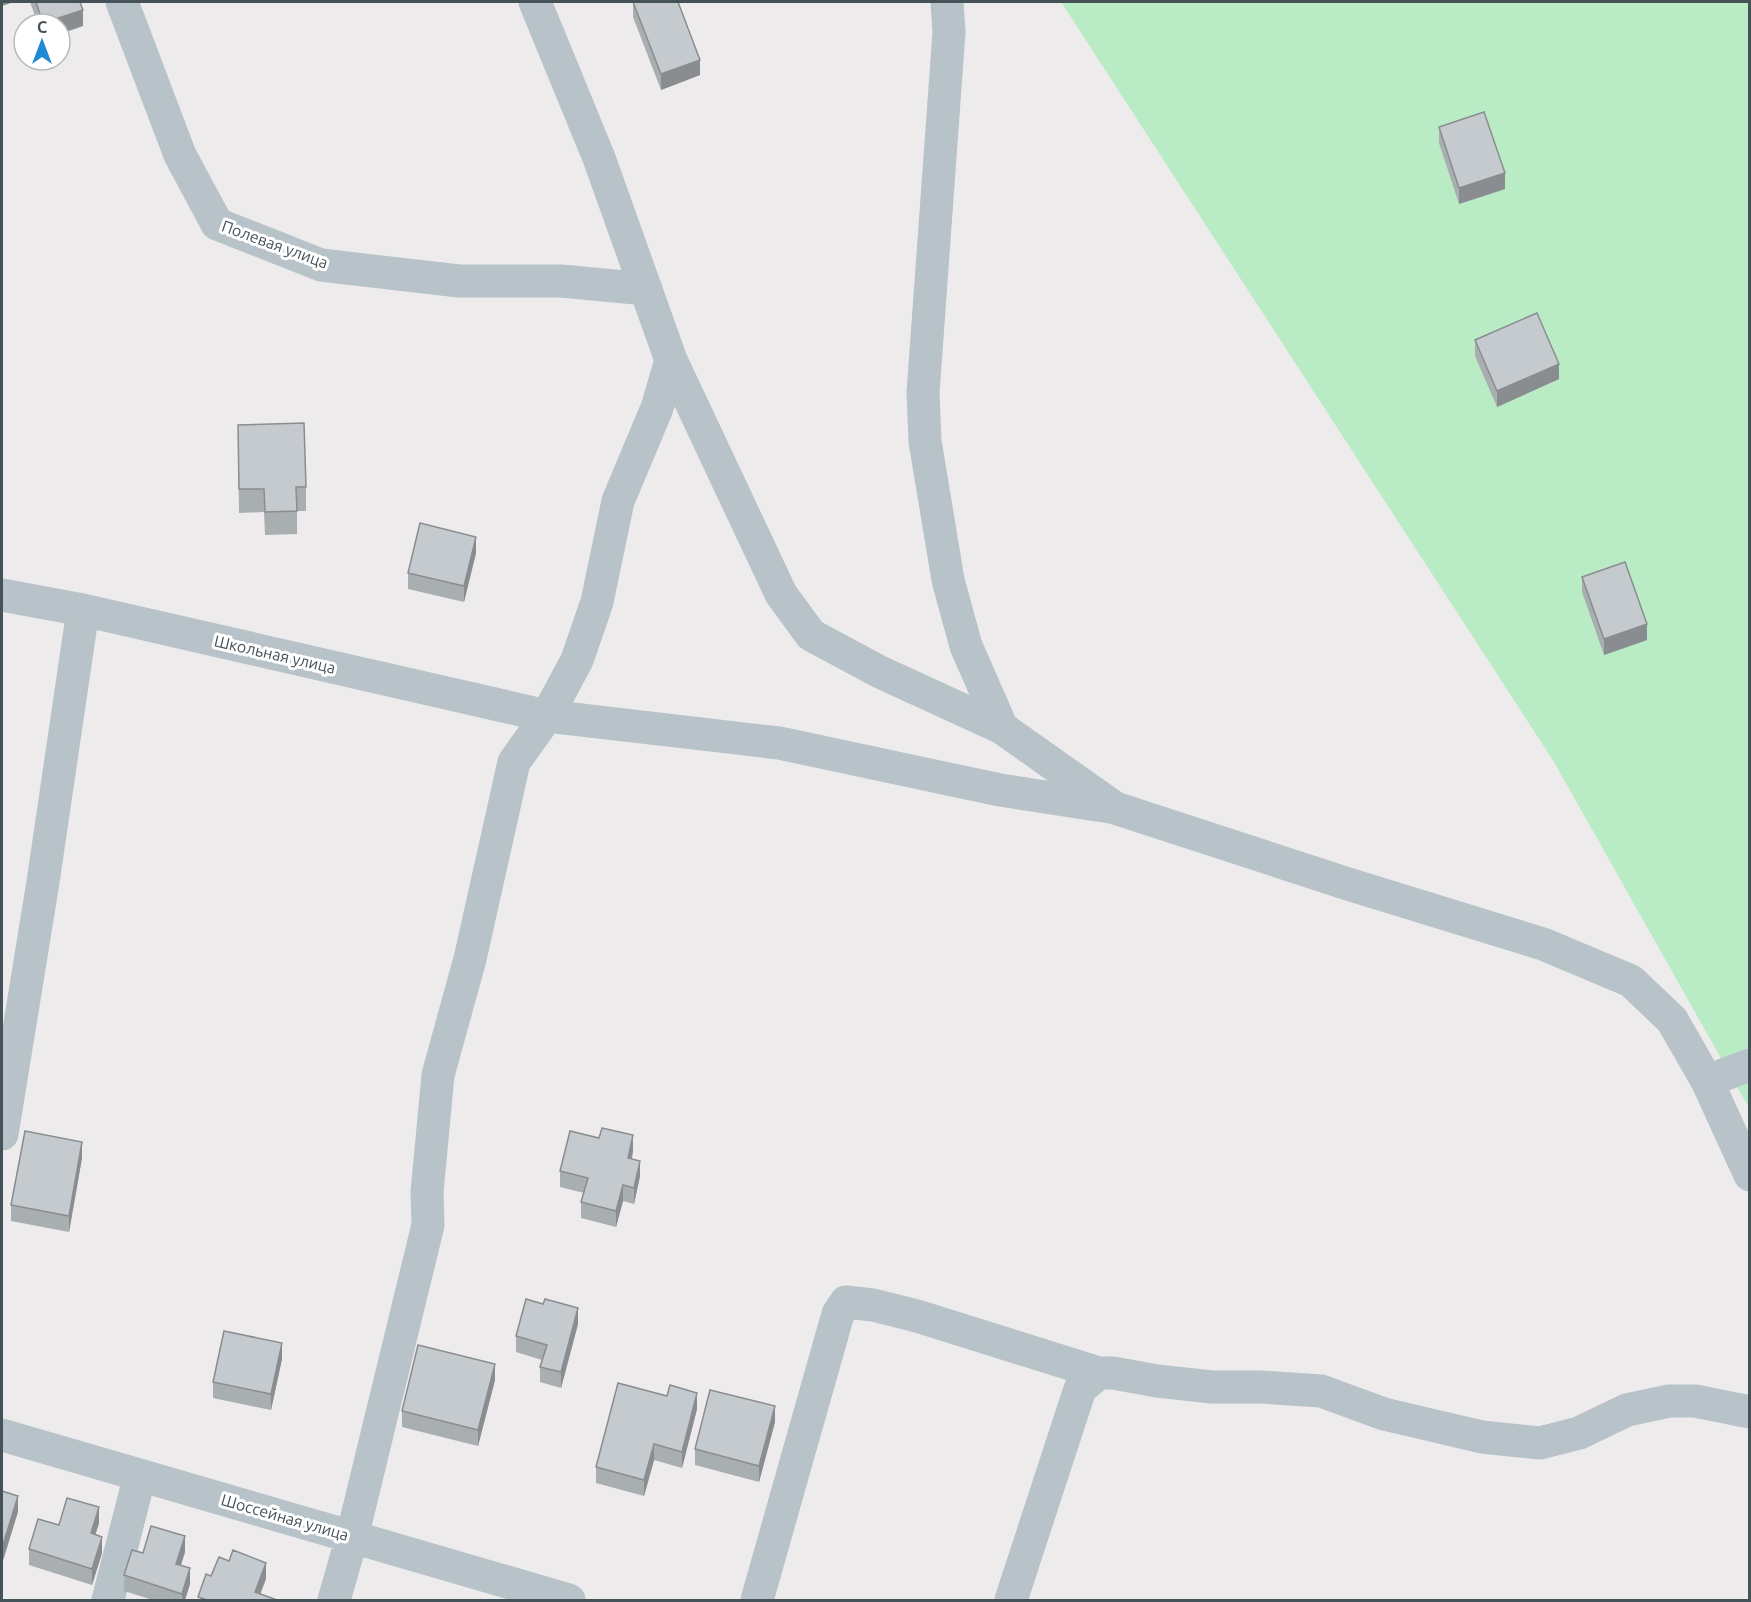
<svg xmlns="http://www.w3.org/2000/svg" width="1751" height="1602" viewBox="0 0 1751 1602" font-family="Ubuntu,sans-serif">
<rect width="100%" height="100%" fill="#eeebec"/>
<path fill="#b9ecc5" d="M1061 2H1749V1108L1554 762Z"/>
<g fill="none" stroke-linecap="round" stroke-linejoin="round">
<path stroke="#b7c3c8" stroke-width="33" d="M122 2 180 155 217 224 321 265 459 281H561L646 289
M947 2 949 32 923 393 925 441 948 580 966 646 1002 728
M671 360 781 594 811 635 880 672 1002 728 1115 808 1348 884 1543 944 1631 981 1672 1020 1707 1081 1750 1175
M2 595 83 610 547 716 779 743 1000 790 1110 807
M1707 1081 1750 1065
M2 1134 43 882 83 610
M2 1435 569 1600
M108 1600 140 1475
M334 1600 352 1537 428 1225 427 1192 438 1075 470 959 514 762 547 716 577 660 597 602 618 501 657 408 671 360 599 158 535 2
M757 1600 838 1314 846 1302 873 1305 917 1316 1099 1373
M1011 1600 1080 1389 1099 1373H1113L1157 1381 1212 1387H1260L1321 1391 1384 1414 1482 1437 1540 1443 1579 1433 1627 1410 1669 1401H1695L1750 1412"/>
</g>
<path fill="#a9aeb1" d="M30 2H80L83 26 60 24H38Z
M633 2 700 75 661 90 633 17Z
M1439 127 1505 189 1459 204 1439 143Z
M1475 340 1559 379 1497 407 1475 356Z
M238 448 306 487V511H297V534L265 535 264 512 239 513Z
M476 553 464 602 408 589V573Z
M1582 577 1647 640 1604 655 1582 592Z
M633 1151 632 1159 640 1176 634 1204 623 1201 616 1227 581 1218V1202L584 1193 560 1187V1171Z
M82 1158 69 1232 11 1221V1205Z
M578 1324 561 1388 540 1382V1367L542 1360 516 1352V1336Z
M282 1359 271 1410 213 1398V1382Z
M495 1380 478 1446 402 1427V1411Z
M697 1409 682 1468 654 1460 644 1496 596 1483V1467Z
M775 1422 759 1482 695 1465V1449Z
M99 1523 95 1535 102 1553 92 1585 29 1565V1549L59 1525Z
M185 1552 181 1565 190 1584 185 1600H153L124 1591V1575L143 1553Z"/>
<path fill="#8a8d90" d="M2 2H14L2 6Z
M83 10V26L60 34V24H43Z
M700 60V75L661 90V74Z
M1505 173V189L1459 204V188Z
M1559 364V379L1497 407V391Z
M476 537V553L464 602V586Z
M1647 624V640L1604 655V639Z
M633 1135V1151L628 1174V1158Z
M82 1142V1158L69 1232V1216Z
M640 1161V1176L634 1204V1188Z
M623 1185V1201L616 1227V1211Z
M578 1308V1324L561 1388V1372Z
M282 1343V1359L271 1410V1394Z
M495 1364V1380L478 1446V1430Z
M697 1393V1409L682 1468V1452Z
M775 1406V1422L759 1482V1466Z
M654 1444V1460L644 1496V1480Z
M18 1496V1512L2 1564V1548Z
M99 1507V1523L91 1549V1533Z
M185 1536V1552L176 1580V1564Z
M102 1537V1553L92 1585V1569Z
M266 1563V1579L258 1600 255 1592Z
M190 1568V1584L185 1600H182V1594Z"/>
<path fill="#c5cace" stroke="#8a8d90" stroke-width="1.5" d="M36 2H80L83 10 43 23Z
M633 2H678L700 60 661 74Z
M1484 112 1505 173 1459 188 1439 127Z
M1537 313 1559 364 1497 391 1475 340Z
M304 423 306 487H296L297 511 265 512 264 489H239L238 425Z
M420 523 476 537 464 586 408 573Z
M1625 562 1647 624 1604 639 1582 577Z
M602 1128 633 1135 628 1158 640 1161 634 1188 623 1185 616 1211 581 1202 588 1178 560 1171 570 1131 599 1138Z
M25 1131 82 1142 69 1216 11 1205Z
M526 1299 543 1304 545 1299 578 1308 561 1372 540 1367 547 1345 516 1336Z
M224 1331 282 1343 271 1394 213 1382Z
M418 1345 495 1364 478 1430 402 1411Z
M618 1383 667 1396 670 1385 697 1393 682 1452 654 1444 644 1480 596 1467Z
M710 1390 775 1406 759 1466 695 1449Z
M2 1491 18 1496 2 1548Z
M67 1498 99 1507 91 1533 102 1537 92 1569 29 1549 38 1519 59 1525Z
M151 1526 185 1536 176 1564 190 1568 182 1594 124 1575 132 1550 143 1553Z
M233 1550 266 1563 255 1592 277 1600H207L198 1597 206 1574 211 1576 219 1557 229 1561Z"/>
<g text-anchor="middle" stroke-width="6" stroke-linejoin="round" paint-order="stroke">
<g font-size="16" fill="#455258" stroke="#fff">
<text transform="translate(275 244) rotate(20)" y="6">Полевая улица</text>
<text transform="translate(275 654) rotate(13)" y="6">Школьная улица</text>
<text transform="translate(285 1517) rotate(16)" y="6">Шоссейная улица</text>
</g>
</g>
<rect width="1751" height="1602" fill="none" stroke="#455258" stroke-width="6"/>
<g transform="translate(42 42)"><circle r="28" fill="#ffffff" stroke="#b5babc" stroke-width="1.5"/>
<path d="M0-4.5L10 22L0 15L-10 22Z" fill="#1e8ad6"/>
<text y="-9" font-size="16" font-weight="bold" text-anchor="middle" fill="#455258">С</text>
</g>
</svg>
